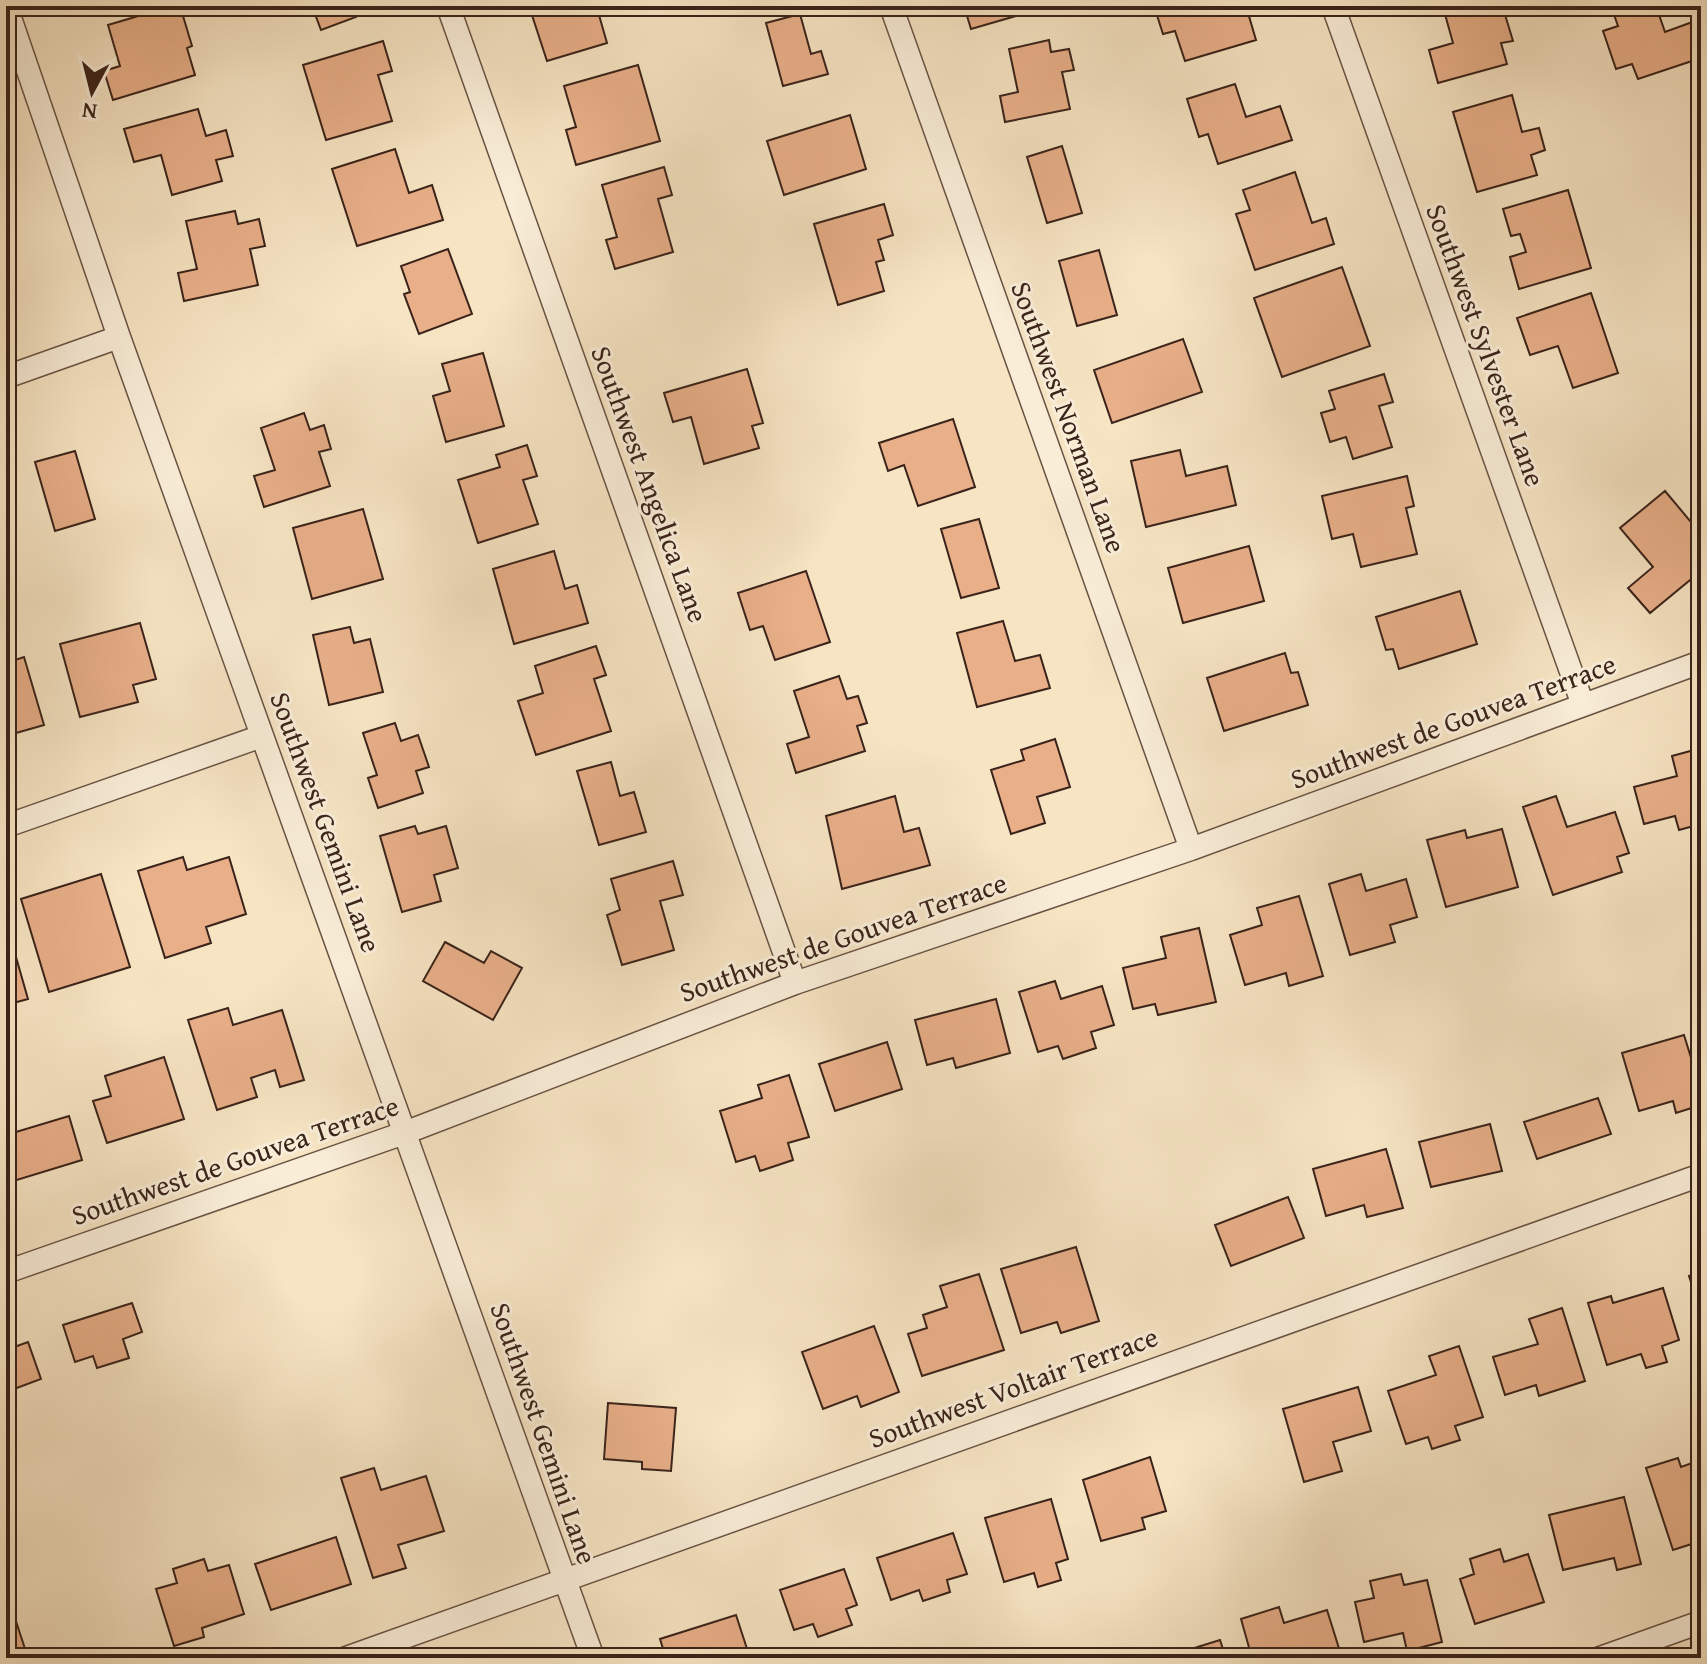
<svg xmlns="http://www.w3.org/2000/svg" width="1707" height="1664" viewBox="0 0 1707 1664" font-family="'Gentium Book Plus',serif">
<rect width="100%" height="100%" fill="#f6e4c3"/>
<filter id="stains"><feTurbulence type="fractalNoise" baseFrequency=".0025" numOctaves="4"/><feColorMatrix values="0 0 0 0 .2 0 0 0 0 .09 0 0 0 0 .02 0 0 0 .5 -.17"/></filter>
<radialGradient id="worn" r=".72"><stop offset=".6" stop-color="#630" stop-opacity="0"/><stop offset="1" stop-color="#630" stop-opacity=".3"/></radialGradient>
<path fill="#e8af89" stroke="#3a231a" stroke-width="2" d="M172 6H180L192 46 187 48 195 75 113 100 104 71 120 66 108 25Z
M312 6H352L356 17 321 30Z
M529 6H603L597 8 607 43 547 61Z
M964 6H1047V7L971 29Z
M1154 6H1207L1210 15 1246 6 1256 40 1185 61 1175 31 1163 34Z
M1487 6 1489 12 1503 8 1513 41 1501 43 1507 64 1438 83 1429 50 1453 43 1443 7Z
M1611 6H1656L1665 32 1698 20 1701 58 1638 79 1632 64 1616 69 1603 31 1618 26Z
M800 14 811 54 821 51 828 74 783 86 766 23Z
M1049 40 1051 52 1069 49 1074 70 1062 72 1070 109 1005 122 1000 96 1018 92 1009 49Z
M383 41 392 71 378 75 392 121 326 140 303 65Z
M638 65 660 141 576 165 566 130 576 127 564 86Z
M1235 84 1246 117 1280 106 1292 140 1218 164 1208 134 1199 137 1187 99Z
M1512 95 1522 132 1539 128 1545 150 1531 155 1537 175 1477 192 1453 112Z
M198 109 206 136 226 130 233 156 216 160 222 181 172 195 161 155 134 162 124 129Z
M850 115 866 169 784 195 767 141Z
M1062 146 1082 213 1047 223 1027 157Z
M395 149 409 193 432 185 443 220 357 246 332 169Z
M664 167 672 195 658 199 673 252 615 269 606 240 617 237 602 185Z
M1295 172 1312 223 1326 218 1334 244 1255 270 1236 214 1250 210 1243 190Z
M1568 190 1591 268 1519 289 1510 257 1526 252 1520 234 1511 236 1503 209Z
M884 204 893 235 878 240 884 260 876 262 884 291 838 305 814 224Z
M235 211 238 224 259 219 265 246 250 249 258 285 184 301 178 273 197 269 186 221Z
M448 249 472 314 419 334 404 294 410 292 401 266Z
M1099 250 1117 315 1077 326 1059 261Z
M1342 267 1370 346 1282 377 1254 298Z
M1591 293 1618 373 1573 388 1558 346 1530 355 1517 318Z
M1183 339 1202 392 1112 423 1094 370Z
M483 353 504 426 446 442 433 396 450 391 442 364Z
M747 369 763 423 752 426 759 448 704 464 691 417 673 422 664 393Z
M1384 374 1393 402 1379 406 1392 447 1353 459 1346 437 1330 442 1321 413 1335 409 1329 391Z
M304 413 310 430 324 425 331 449 319 452 330 486 264 507 254 476 275 470 261 428Z
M953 419 975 487 918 506 904 465 888 471 879 443Z
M527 445 537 476 523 480 538 524 478 543 458 480 500 467 496 455Z
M1180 450 1186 476 1227 466 1236 505 1146 527 1131 461Z
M75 451 95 519 55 531 35 462Z
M1407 476 1414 506 1406 508 1417 554 1361 567 1353 534 1332 539 1322 496Z
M1665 491 1701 534V543L1695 548 1701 554V571L1650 613 1628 588 1653 567 1620 528Z
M363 509 383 579 312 599 293 528Z
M979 519 999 588 961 598 941 529Z
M1249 546 1264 601 1183 623 1168 568Z
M554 551 565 589 577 585 588 623 514 644 493 569Z
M806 571 830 642 775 660 763 626 750 630 738 593Z
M1460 591 1477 644 1399 669 1393 649 1386 650 1376 617Z
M1003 621 1015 661 1040 655 1050 688 977 707 957 633Z
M140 623 156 679 133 685 138 702 80 717 60 644Z
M350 627 354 643 370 639 383 692 329 705 313 635Z
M596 646 606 675 594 679 611 731 536 755 518 701 543 693 535 666Z
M1285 653 1291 673 1298 672 1308 705 1224 731 1207 678Z
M24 657 44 725 16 733 11 719 6 721V663Z
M839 676 847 699 858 696 867 723 857 726 865 751 796 773 787 744 809 737 794 691Z
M395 723 401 741 418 735 429 767 416 771 423 793 378 808 368 778 377 775 363 733Z
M1055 739 1070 787 1037 797 1045 823 1011 834 991 770 1024 760 1021 750Z
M1701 748V824L1679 830 1675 816 1644 824 1634 787 1677 776 1672 756Z
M611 762 620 796 634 792 646 832 599 845 577 771Z
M895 796 904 832 919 828 930 865 842 889 826 816Z
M1556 796 1567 827 1615 812 1629 853 1617 857 1622 872 1553 895 1523 807Z
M415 826 418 834 446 826 458 868 434 875 441 901 402 912 380 836Z
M1502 829 1518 887 1446 907 1427 840 1465 830 1467 838Z
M183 857 187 870 229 857 246 914 206 927 211 943 165 958 138 871Z
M673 861 683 895 660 901 674 950 622 965 607 915 620 910 611 879Z
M101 874 130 967 49 992 21 899Z
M1361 874 1366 891 1406 879 1417 917 1390 925 1395 942 1350 955 1329 884Z
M1299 896 1323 976 1289 986 1286 973 1245 985 1230 935 1262 925 1257 908Z
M6 922 28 999 6 1005Z
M1199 928 1216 1002 1158 1015 1155 1004 1133 1009 1123 968 1166 958 1161 937Z
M445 942 484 963 491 951 522 968 493 1020 423 981Z
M1055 981 1061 999 1102 986 1114 1025 1091 1032 1096 1048 1063 1059 1058 1046 1038 1052 1019 992Z
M996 999 1010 1053 956 1068 953 1058 927 1065 915 1020Z
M228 1008 233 1025 282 1010 304 1080 280 1087 275 1070 251 1078 257 1097 217 1110 188 1020Z
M1684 1035 1701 1090V1105L1676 1113 1673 1101 1639 1111 1622 1053Z
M887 1042 902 1089 835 1111 819 1064Z
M164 1057 184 1119 107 1143 93 1101 111 1096 105 1076Z
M789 1075 809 1137 788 1143 793 1160 760 1171 755 1156 736 1162 720 1111 762 1098 758 1085Z
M1598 1098 1611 1134 1537 1159 1524 1122Z
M69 1116 82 1160 7 1183 6 1135Z
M1490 1124 1502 1171 1431 1187 1419 1142Z
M1386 1149 1403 1208 1367 1217 1364 1205 1326 1216 1313 1169Z
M1288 1197 1304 1238 1231 1266 1215 1225Z
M1076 1247 1099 1321 1061 1333 1057 1322 1021 1333 1001 1269Z
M1701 1272V1314L1689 1276Z
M979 1274 1004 1350 922 1376 908 1334 927 1328 923 1315 947 1307 940 1286Z
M1663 1288 1679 1340 1662 1346 1667 1362 1646 1368 1641 1354 1607 1365 1588 1303 1611 1296 1613 1303Z
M132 1303 142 1332 123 1339 129 1358 97 1368 93 1356 75 1362 63 1325Z
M1562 1308 1585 1381 1539 1396 1536 1385 1505 1395 1493 1357 1538 1344 1529 1319Z
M874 1326 899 1392 861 1407 857 1396 823 1409 802 1352Z
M28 1342 41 1379 6 1392V1350Z
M1459 1346 1483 1417 1455 1426 1460 1440 1432 1449 1428 1437 1406 1444 1388 1391 1436 1375 1429 1356Z
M1358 1387 1371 1431 1333 1442 1342 1471 1304 1482 1283 1409Z
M608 1403 676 1408 671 1471 642 1469V1462L604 1459Z
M1150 1457 1166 1511 1142 1518 1145 1529 1101 1541 1083 1480Z
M1678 1458 1681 1467 1701 1460V1511L1696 1512 1701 1541 1673 1550 1646 1468Z
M374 1468 381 1490 426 1476 444 1531 398 1545 406 1568 373 1578 341 1478Z
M1624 1497 1641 1564 1617 1570 1614 1558 1563 1570 1549 1515Z
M1051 1499 1068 1559 1056 1563 1061 1580 1038 1587 1034 1573 1004 1582 985 1518Z
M953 1533 967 1574 947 1580 950 1592 923 1601 919 1590 891 1600 877 1558Z
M336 1537 351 1584 271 1610 255 1564Z
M1500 1549 1504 1562 1528 1554 1544 1602 1475 1624 1460 1579 1474 1574 1470 1559Z
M204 1559 208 1571 229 1565 244 1614 202 1628 204 1637 174 1646 156 1589 177 1583 173 1569Z
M844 1569 857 1605 846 1609 852 1625 818 1637 813 1624 794 1630 780 1590Z
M1401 1574 1404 1585 1427 1580 1442 1642 1407 1651 1403 1633 1364 1642 1355 1602 1374 1598 1370 1581Z
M1279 1607 1284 1623 1327 1610 1342 1658H1252L1241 1619Z
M12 1609 28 1658H6V1611Z
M736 1615 750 1658H666L660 1639Z
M1220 1640 1226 1658H1162Z"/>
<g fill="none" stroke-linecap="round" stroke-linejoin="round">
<g stroke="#695344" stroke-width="25">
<path id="minor" d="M6 6 119 337 593 1658
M448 6 795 983
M891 6 1191 849
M1333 6 1583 705
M6 377 119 337
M6 826 262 736
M6 1272 407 1132 795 983 1191 849 1701 662
M346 1658 1701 1175
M1600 1658 1701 1622"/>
</g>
<use href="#minor" stroke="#f9edd8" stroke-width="22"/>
</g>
<g text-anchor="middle" stroke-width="6" stroke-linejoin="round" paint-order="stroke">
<g font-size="28" fill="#3a231a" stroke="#f9edd8">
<text transform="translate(1486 345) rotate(70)" y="10">Southwest Sylvester Lane</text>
<text transform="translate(1069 417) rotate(70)" y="10">Southwest Norman Lane</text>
<text transform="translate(650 484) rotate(70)" y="10">Southwest Angelica Lane</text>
<text transform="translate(1453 721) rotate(-20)" y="10">Southwest de Gouvea Terrace</text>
<text transform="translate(326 822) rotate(70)" y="10">Southwest Gemini Lane</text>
<text transform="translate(843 937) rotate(-19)" y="10">Southwest de Gouvea Terrace</text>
<text transform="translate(235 1160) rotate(-19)" y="10">Southwest de Gouvea Terrace</text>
<text transform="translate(1013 1387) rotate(-20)" y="10">Southwest Voltair Terrace</text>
<text transform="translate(544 1433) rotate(71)" y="10">Southwest Gemini Lane</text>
</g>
</g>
<rect width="1707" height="1664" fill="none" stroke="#f6e4c3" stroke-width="32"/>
<rect x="8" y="8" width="1691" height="1648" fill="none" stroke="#3a231a" stroke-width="4"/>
<rect x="16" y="16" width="1675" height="1632" fill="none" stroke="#3a231a" stroke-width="2"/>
<g transform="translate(92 92) rotate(187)" stroke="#f9edd8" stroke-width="6" paint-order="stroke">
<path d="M0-6L14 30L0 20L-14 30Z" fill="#3a231a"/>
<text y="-12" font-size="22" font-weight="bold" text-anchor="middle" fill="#3a231a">N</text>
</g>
<rect width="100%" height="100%" filter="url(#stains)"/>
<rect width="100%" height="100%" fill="url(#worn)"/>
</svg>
